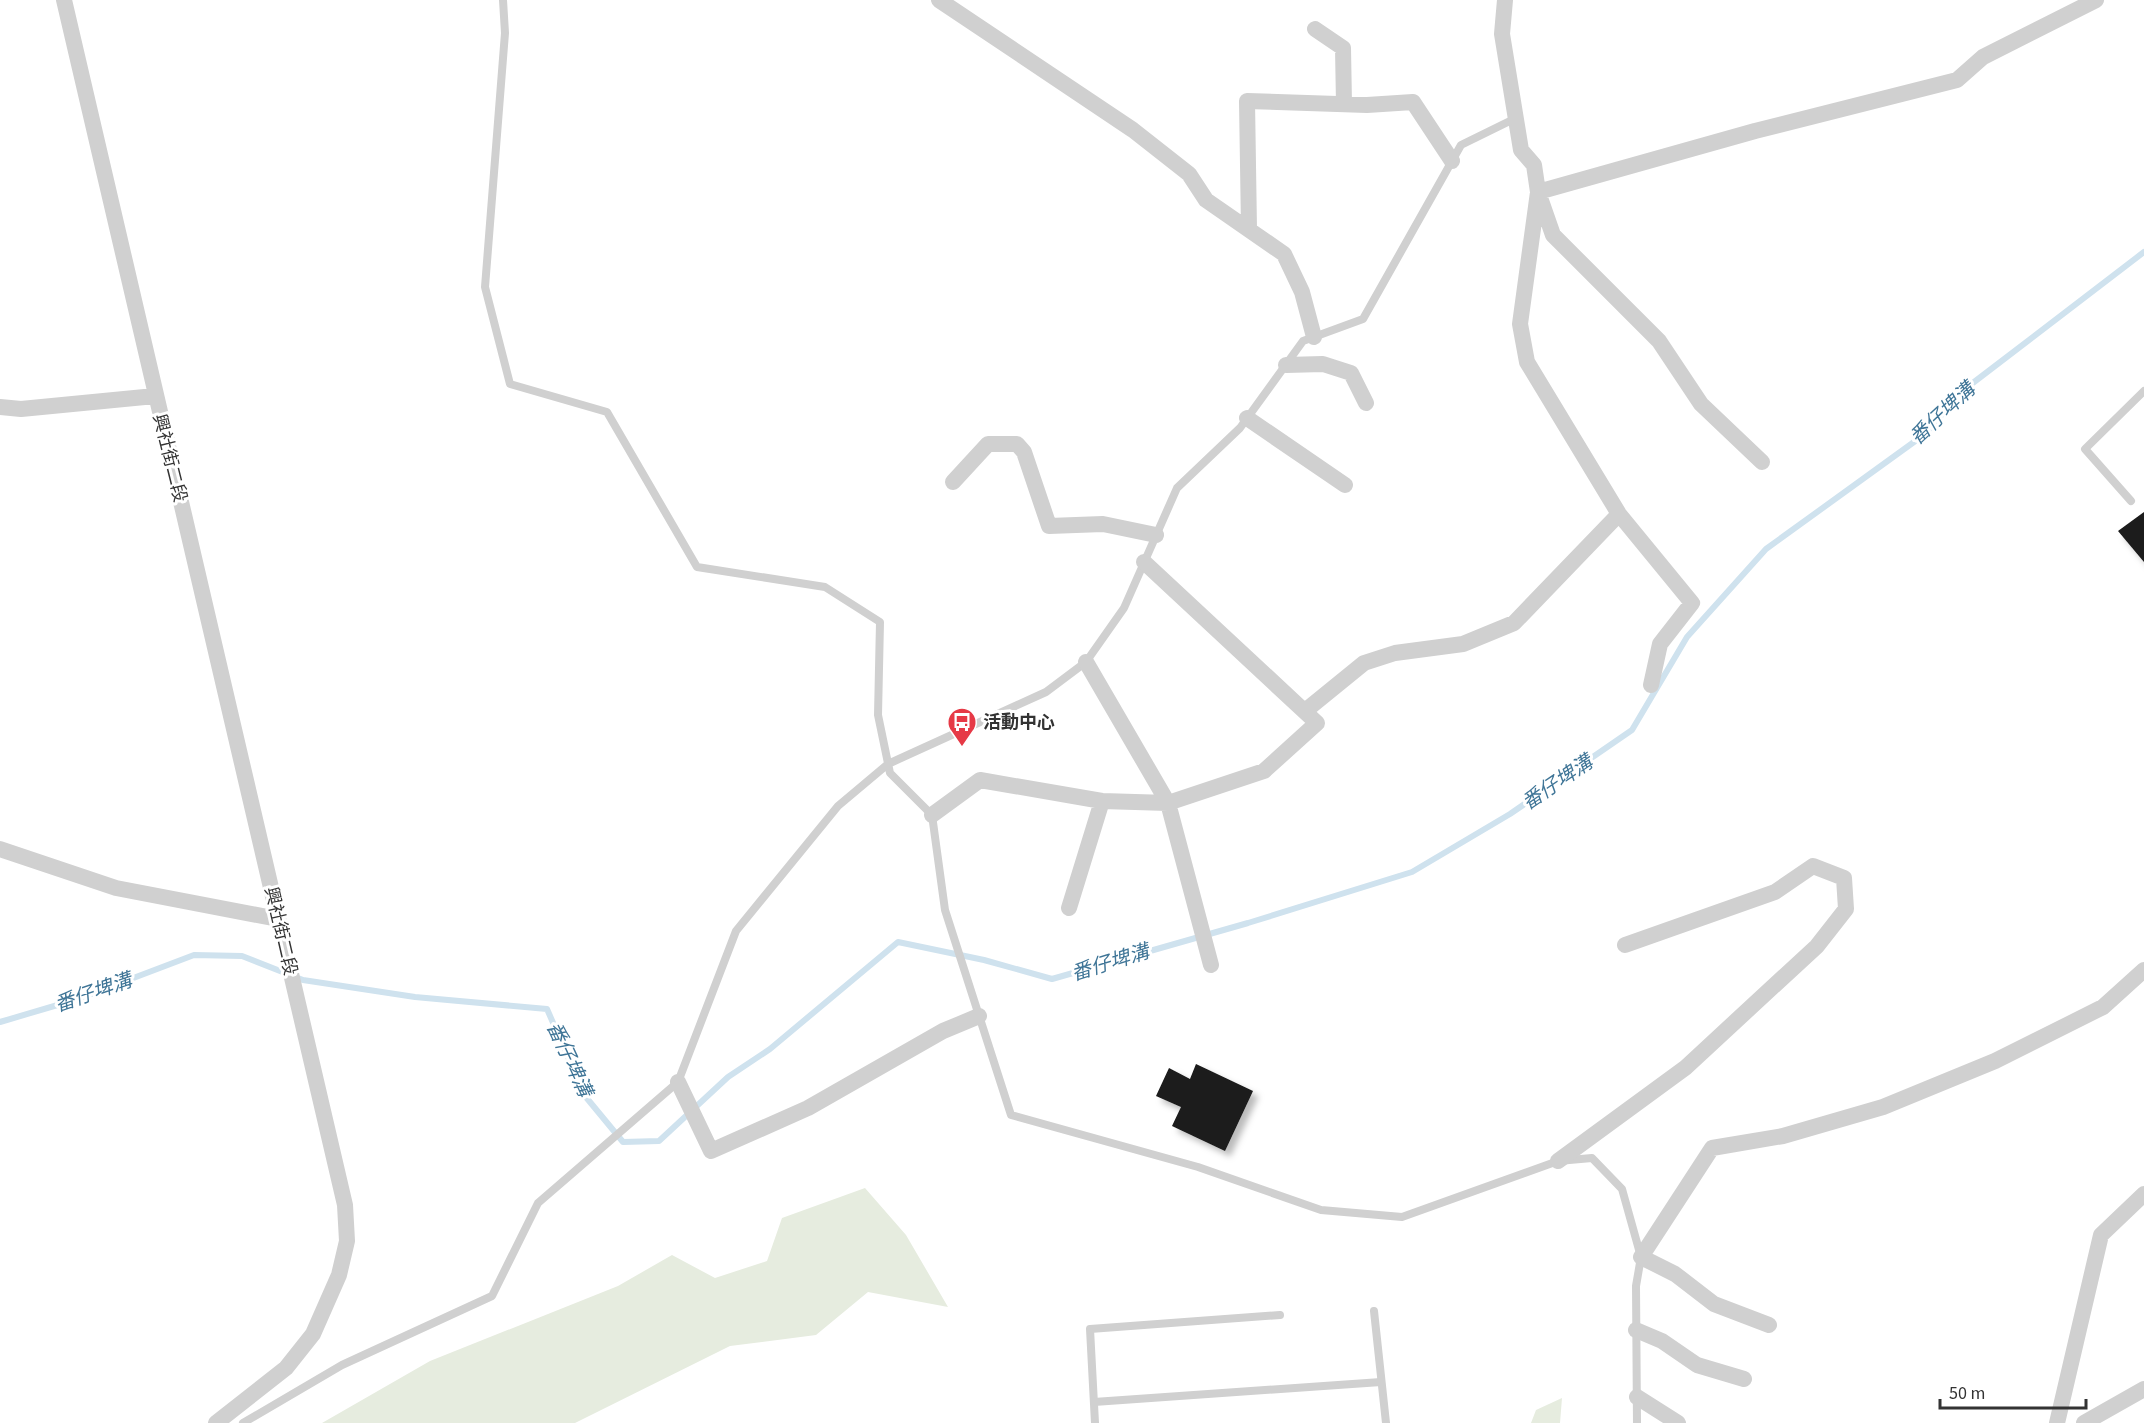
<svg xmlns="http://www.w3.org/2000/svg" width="2144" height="1423" viewBox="0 0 2144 1423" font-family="'Source Sans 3','Noto Sans TC',sans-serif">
<defs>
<filter id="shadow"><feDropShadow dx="5.5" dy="5.5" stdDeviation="3" flood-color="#0004"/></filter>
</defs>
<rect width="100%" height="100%" fill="#fff"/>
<path fill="#e6ecdf" d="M865 1188 906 1235 948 1307 868 1292 816 1335 730 1346 575 1423H322L430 1361 618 1286 672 1255 715 1278 767 1261 782 1218Z
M1562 1398 1560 1423H1531L1536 1410Z"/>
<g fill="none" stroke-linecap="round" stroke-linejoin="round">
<path stroke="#cfe2ee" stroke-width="6" d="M0 1022 78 999 194 955 242 956 303 980 415 997 547 1009 585 1096 623 1142 659 1141 728 1077 770 1049 898 942 984 960 1052 979 1248 923 1412 872 1510 814 1632 730 1687 637 1766 549 1925 434 1961 392 2144 252"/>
</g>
<path fill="#1a1a1a" filter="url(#shadow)" d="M2144 512V562L2118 531Z
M1196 1064 1253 1091 1225 1151 1172 1126 1181 1107 1156 1096 1169 1068 1190 1079Z"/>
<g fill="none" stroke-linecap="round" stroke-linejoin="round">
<path stroke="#d0d0d0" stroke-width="8" d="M503 0 505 33 485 287 510 384 607 412 697 567 825 587 880 622 878 715 890 773 932 815 945 910 1011 1115 1198 1167 1321 1210 1402 1217 1558 1161 1592 1158 1622 1189 1641 1257 1636 1286 1637 1423
M2131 501 2085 449 2144 391
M1374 1311 1386 1423
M1094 1402 1381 1382
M243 1423 342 1365 492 1296 538 1203 678 1082 736 931 838 806 888 764 1046 692 1086 662 1124 608 1177 488 1240 428 1303 341 1363 319 1461 145 1516 118
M1095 1423 1090 1329 1280 1315"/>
<path stroke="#d0d0d0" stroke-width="16" d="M64 0 345 1205 347 1241 339 1275 313 1334 286 1368 216 1423
M939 0 1133 130 1189 174 1206 200 1284 254 1302 292 1314 337
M1505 0 1502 34 1521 150 1534 165 1538 192 1755 131 1957 80 1983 57 2096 0
M1315 29 1343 48 1344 104
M1249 229 1247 101 1367 105 1413 102 1452 161
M1286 365 1323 364 1351 373 1366 403
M0 407 21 409 155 396
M1247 418 1345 485
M953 482 988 444H1017L1024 452 1049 526 1103 524 1156 535
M1086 662 1168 803 1211 965
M1651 685 1660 644 1692 603 1619 514 1527 362 1520 324 1538 192 1553 235 1659 341 1701 404 1762 462
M1305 711 1364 663 1395 653 1463 644 1514 623 1619 514
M932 815 980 780 1102 801 1168 803 1264 771 1317 723 1144 562
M0 849 116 888 278 919
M1069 908 1102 801
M678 1082 711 1151 808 1108 943 1031 979 1016
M1558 1161 1685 1068 1817 946 1846 909 1844 878 1813 866 1775 892 1625 945
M1769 1325 1714 1304 1675 1274 1641 1257 1712 1148 1783 1136 1883 1107 1995 1061 2103 1007 2144 970
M1636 1330 1662 1341 1697 1365 1744 1379
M1637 1397 1678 1423
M2057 1423 2101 1235 2144 1194
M2084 1423 2144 1389"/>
</g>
<defs>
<g id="bus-pin" transform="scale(1.5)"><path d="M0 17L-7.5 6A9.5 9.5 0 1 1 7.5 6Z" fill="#e63946" stroke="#fff"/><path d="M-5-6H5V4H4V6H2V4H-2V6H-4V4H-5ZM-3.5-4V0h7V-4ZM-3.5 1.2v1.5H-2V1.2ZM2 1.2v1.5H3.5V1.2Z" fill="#fff"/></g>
</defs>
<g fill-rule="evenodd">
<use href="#bus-pin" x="962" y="722"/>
</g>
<g text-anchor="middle" stroke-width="6" stroke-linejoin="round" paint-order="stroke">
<g font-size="18" fill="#333" stroke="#fff">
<text transform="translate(170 458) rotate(76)" y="6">興社街二段</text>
<text transform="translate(281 931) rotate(77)" y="6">興社街二段</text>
</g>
<g font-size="18" font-weight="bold" fill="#333" stroke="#fff" text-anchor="start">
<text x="983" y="728">活動中心</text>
</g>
<g font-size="20" font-style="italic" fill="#3f7597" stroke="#fff">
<text transform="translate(1942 413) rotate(-43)" y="7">番仔埤溝</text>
<text transform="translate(1557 782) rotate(-34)" y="7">番仔埤溝</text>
<text transform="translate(1110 962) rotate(-17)" y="7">番仔埤溝</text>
<text transform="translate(93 992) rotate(-19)" y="7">番仔埤溝</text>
<text transform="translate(570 1059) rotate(65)" y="7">番仔埤溝</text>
</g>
</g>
<path d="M1940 1399v9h146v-9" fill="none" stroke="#333333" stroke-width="3"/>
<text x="1949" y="1399" font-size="18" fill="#333333" stroke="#ffffff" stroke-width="4.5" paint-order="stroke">50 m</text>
</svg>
